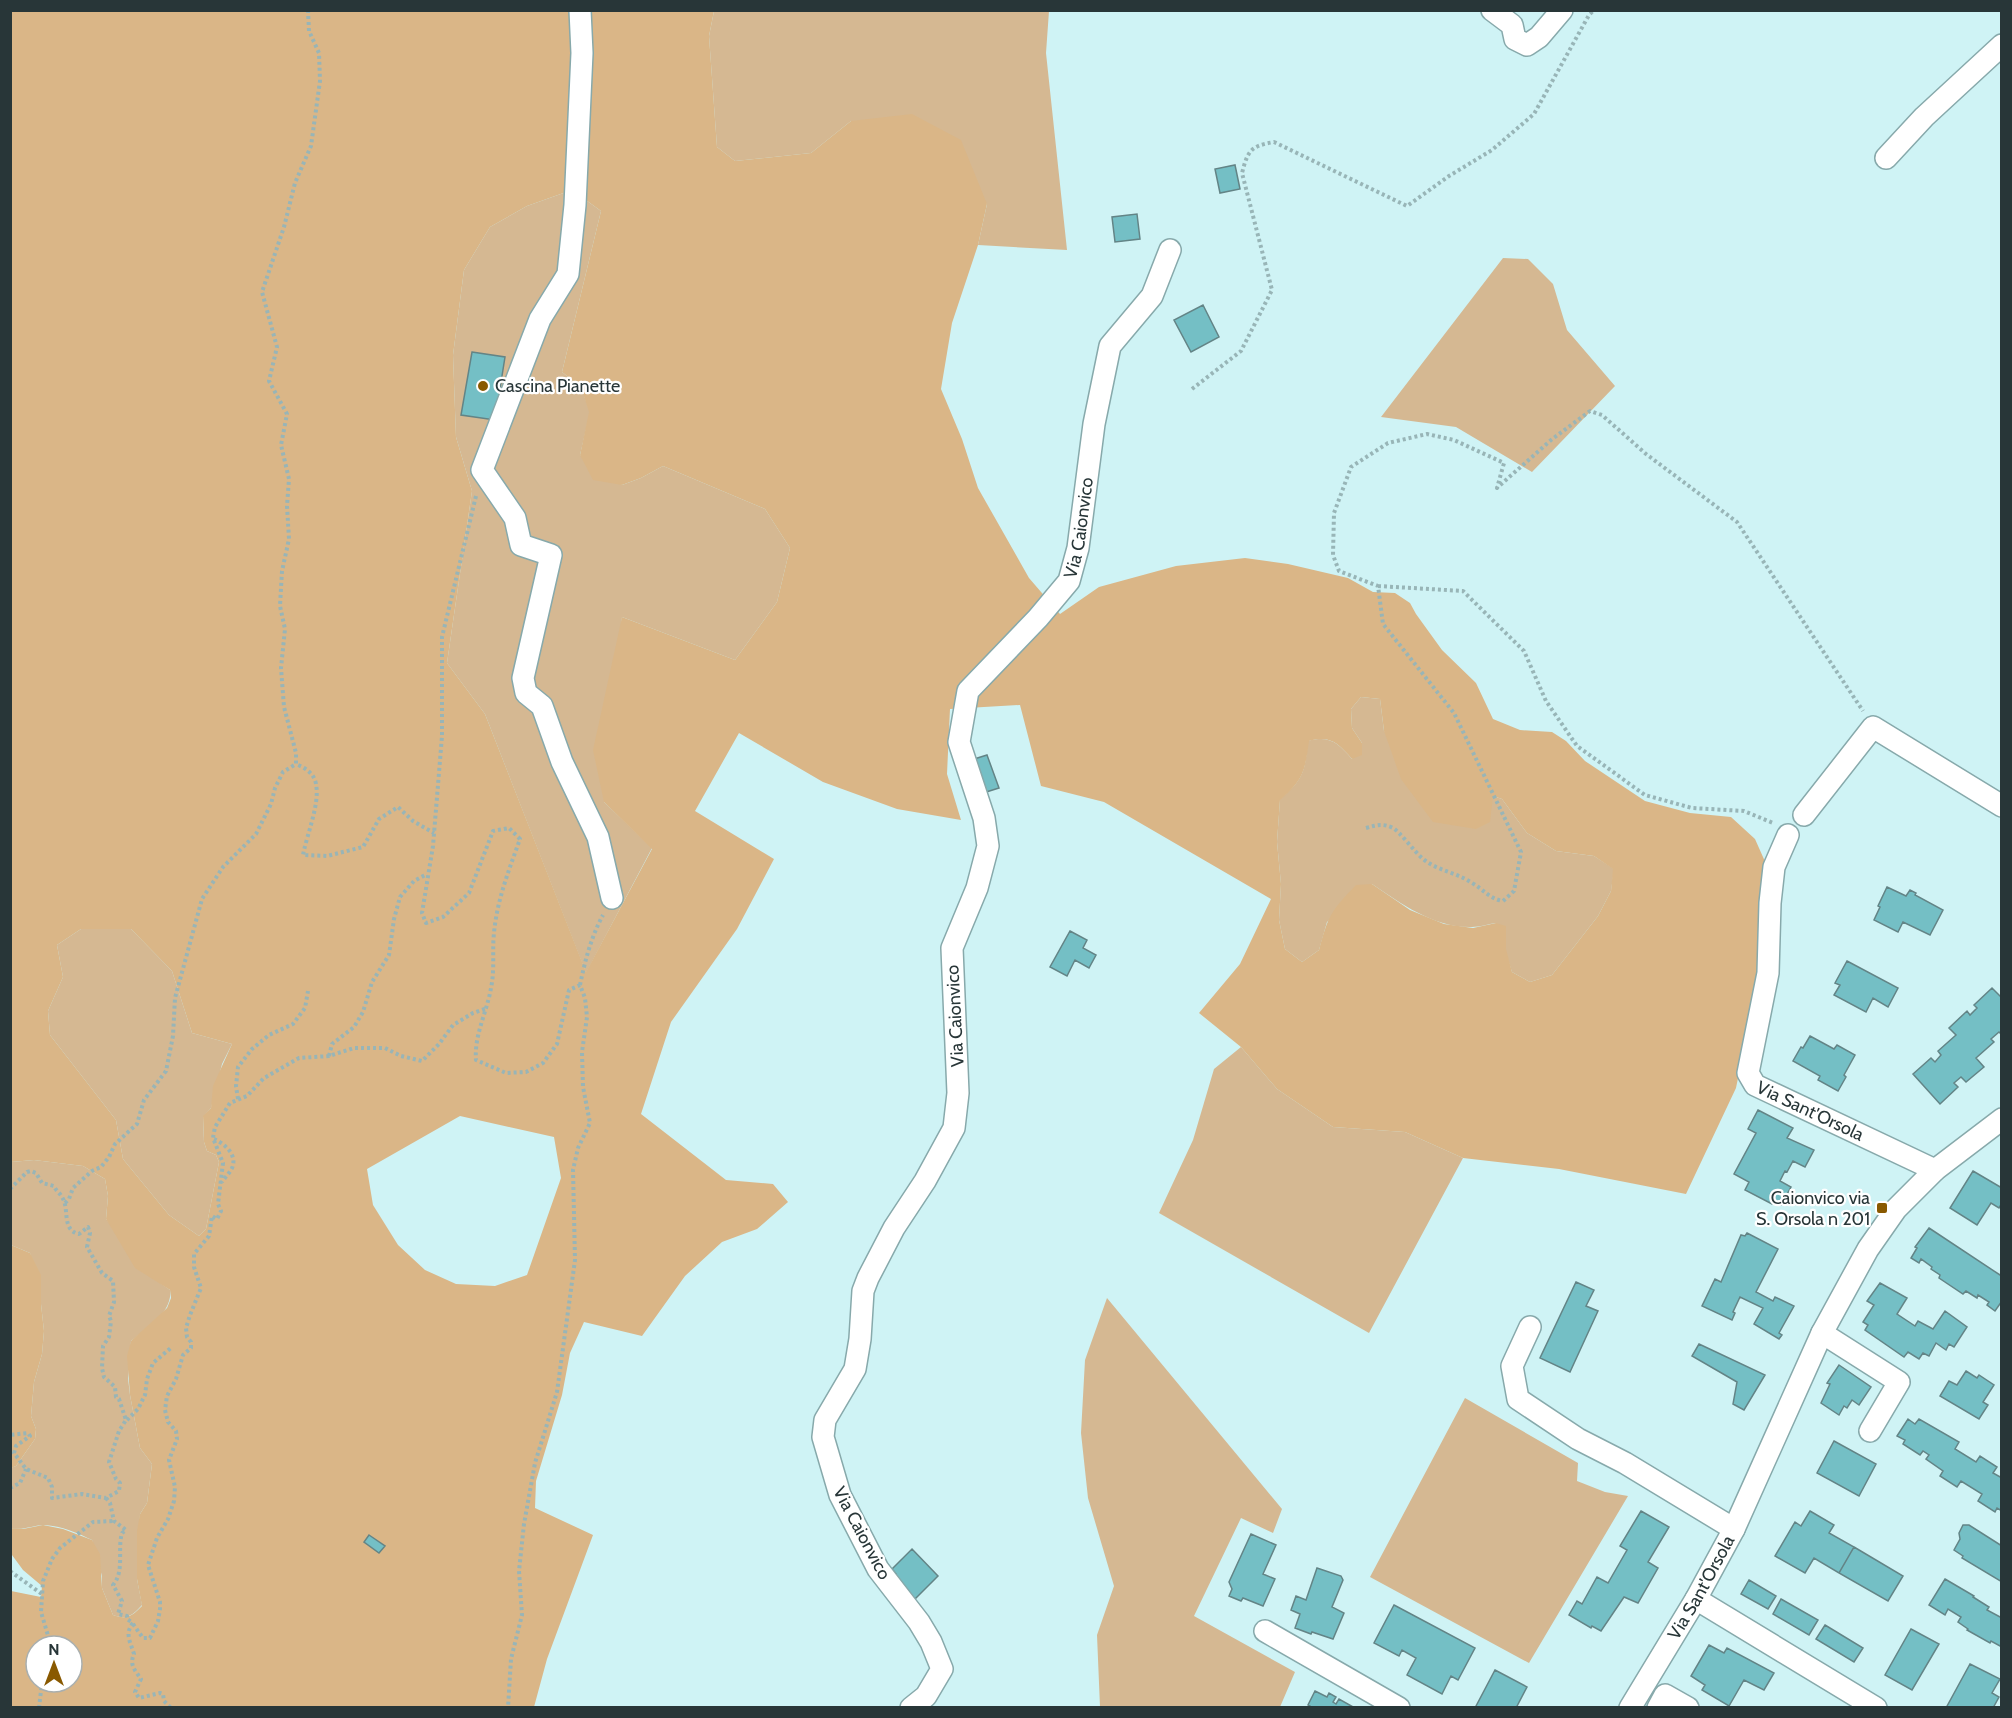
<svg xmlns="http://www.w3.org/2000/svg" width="2012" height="1718" viewBox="0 0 2012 1718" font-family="Cabin,sans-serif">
<rect width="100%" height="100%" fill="#cff3f5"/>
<path fill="#d5b892" d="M714 11H1049L1046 53 1067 250 978 245 987 204 851 121 811 153 735 161 717 147 709 36Z
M572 190 601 211 562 372 581 387 590 412 580 455 622 485 641 478 663 466 765 509 790 548 777 602 735 660 622 617 604 802 652 848 586 973 485 714 447 663 472 491 456 437 453 355 464 270 490 227 527 206Z
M1503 258 1528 259 1553 284 1567 330 1615 386 1532 472 1456 427 1381 417Z
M1361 697 1380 699 1384 731 1493 796 1502 799 1527 833 1556 851 1594 856 1614 869 1611 891 1598 916 1552 975 1530 982 1512 972 1496 923C1488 924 1480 927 1472 927 1434 928 1402 904 1372 884L1327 922 1319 950 1302 962 1285 949 1279 920 1281 884 1277 842 1280 799C1304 780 1305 770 1308 741 1330 735 1338 743 1352 759L1362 743 1352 728 1351 709Z
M81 929H131L172 971 192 1033 232 1044 222 1064 211 1108 203 1117 204 1142 207 1151 216 1155 219 1162 206 1229 199 1236 169 1215 123 1159 116 1120 50 1035 48 1011 63 977 57 945Z
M1241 1047 1277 1089 1333 1127 1405 1132 1463 1158 1369 1333 1159 1213 1193 1140 1214 1069Z
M34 1160 83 1166 105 1179 108 1196 106 1219 160 1283 170 1290C173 1312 147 1328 131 1341L128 1378 130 1395 140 1448 152 1464 147 1503 140 1514 137 1579 142 1605C132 1616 127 1620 113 1615L102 1588V1576L92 1540C78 1533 61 1526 45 1525 33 1525 23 1531 11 1528L10 1468 16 1466 35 1439 36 1429 31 1416 34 1382 42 1354 44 1331 41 1304 30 1253 11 1245V1162Z
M1107 1298 1282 1509 1273 1533 1241 1518 1194 1616 1295 1672 1280 1707H1100L1097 1635 1114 1586 1088 1498 1081 1433 1085 1360Z
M1465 1398 1578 1463 1577 1481 1605 1492 1628 1496 1529 1663 1370 1577Z"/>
<path fill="#dab687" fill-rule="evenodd" d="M11 11H714L709 36 717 147 735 161 811 153 851 121 912 114 961 140 987 204 978 245 952 323 941 389 962 439 978 488 1029 578 1060 614 1099 587 1176 566 1245 558 1288 564 1348 578 1373 592 1395 593 1410 603 1416 614 1442 650 1476 683 1493 719 1520 730 1552 732 1566 741 1585 761 1645 801 1690 813 1731 817 1755 839 1767 866 1759 974 1736 1088 1686 1194 1559 1169 1463 1158 1405 1132 1333 1127 1277 1089 1241 1047 1199 1013 1240 964 1271 899 1104 802 1041 786 1020 705 950 709 947 774 961 820 897 809 823 782 739 733 695 811 774 859 737 929 671 1022 641 1114 726 1180 773 1184 788 1202 757 1229 722 1242 685 1276 642 1336 584 1322 570 1353 562 1395 536 1481 535 1508 593 1535 547 1659 534 1707H11V1591L41 1597 42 1586 23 1570 12 1555 10 1528 23 1529 43 1525 63 1529 92 1540 100 1554 102 1588 113 1615C127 1620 132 1616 142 1606L137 1579V1531L140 1514 147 1503 152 1464 140 1448 130 1395 127 1356 131 1341 167 1308 171 1298 170 1290 135 1268 106 1219 108 1196 105 1179 83 1166 34 1160 11 1162ZM572 190 601 211 562 372 581 387 589 412 580 455 593 480 622 485 641 478 663 466 765 509 790 548 777 602 735 660 622 617 593 750 604 802 652 849 586 972 485 714 447 663 472 491 456 437 453 355 464 270 490 227 527 206ZM1361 697 1380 699 1384 731 1401 779 1433 822 1476 829 1490 822 1493 796 1502 799 1527 833 1556 851 1594 856 1613 869 1611 891 1598 916 1552 975 1530 982 1512 972 1506 949V926L1496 923 1473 928 1444 924 1410 910 1372 884 1356 885C1331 911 1328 916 1319 950L1302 962 1285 949 1279 920 1281 884 1277 842 1280 800C1304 780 1305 770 1309 741 1330 735 1338 743 1352 759L1362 755V743L1352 728 1351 709ZM81 929H131L172 971 192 1033 232 1044 213 1086 211 1108 203 1116 204 1142 207 1151 216 1155 219 1162 206 1229 199 1236 169 1215 123 1159 116 1120 50 1035 48 1011 63 977 57 945ZM460 1116 554 1137 561 1178 527 1275 495 1286 456 1284 425 1270 398 1245 373 1205 367 1169ZM36 1646H72V1682H36Z
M11 1245 30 1253 41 1275V1304L44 1331 42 1354 34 1382 31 1416 36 1429 35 1439 16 1466 11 1468Z"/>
<path fill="#74bfc5" stroke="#638486" stroke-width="1.5" d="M1235 165 1240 189 1220 193 1215 169Z
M1137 214 1140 239 1115 242 1112 217Z
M1203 305 1219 337 1191 352 1174 320Z
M472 352 505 357 495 420 461 415Z
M987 755 999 788 983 793 971 760Z
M1887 887 1906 896 1910 890 1916 893 1915 895 1943 910 1930 935 1903 922 1898 932 1874 920 1880 907 1878 906Z
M1070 931 1087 940 1083 948 1096 955 1089 968 1075 960 1067 976 1050 967Z
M1847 961 1898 988 1888 1007 1873 998 1866 1012 1834 995 1840 985 1835 983Z
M1992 988 2002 998V1035L1999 1032 1991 1039 1994 1042 1976 1058 1984 1067 1966 1082 1961 1077 1954 1083 1958 1087 1940 1104 1913 1074 1931 1058 1935 1062 1941 1055 1938 1051 1956 1035 1949 1028 1967 1011 1970 1015 1977 1008 1974 1005Z
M1810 1036 1834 1049 1837 1045 1855 1055 1844 1075 1846 1077 1838 1091 1818 1080 1820 1076 1793 1061 1801 1047 1803 1048Z
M1758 1110 1793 1128 1787 1138 1814 1150 1805 1167 1793 1161 1787 1172 1785 1171 1780 1181 1791 1187 1781 1205 1774 1201 1772 1204 1745 1190 1749 1182 1734 1174 1756 1133 1748 1129Z
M1973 1171 2002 1188V1203L1999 1208 1991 1203 1977 1225 1950 1208Z
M1929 1228 2000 1275 2002 1273V1301L1995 1311 1987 1305 1989 1302 1978 1295 1977 1298 1966 1291 1963 1294 1939 1278 1940 1275 1931 1269 1932 1267 1921 1259 1919 1263 1911 1258 1917 1248 1915 1247Z
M1747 1233 1778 1249 1756 1292 1773 1301 1775 1297 1794 1306 1779 1333 1782 1335 1779 1339 1754 1324 1763 1308 1740 1297 1733 1312 1735 1313 1732 1320 1702 1306 1715 1279 1721 1282 1741 1235 1745 1236Z
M1576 1282 1594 1290 1586 1306 1598 1311 1570 1372 1540 1358Z
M1880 1283 1907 1298 1897 1314 1915 1326 1918 1321 1933 1329 1945 1311 1967 1327 1954 1347 1949 1344 1946 1350 1936 1343 1929 1356 1923 1353 1919 1359 1908 1352 1904 1357 1865 1330 1868 1325 1863 1322 1874 1305 1867 1301Z
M1699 1344 1765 1375 1744 1410 1733 1404 1737 1382 1692 1356Z
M1839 1365 1871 1387 1859 1405 1852 1400 1847 1408 1844 1406 1839 1415 1821 1403 1830 1384 1827 1383Z
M1966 1371 1977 1378 1979 1375 1994 1385 1983 1402 1988 1405 1979 1419 1940 1396 1949 1381 1957 1385Z
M1908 1419 1915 1424 1919 1419 1959 1442 1955 1449 1976 1462 1980 1456 1997 1467 1993 1473 2002 1478V1511L1997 1508 1995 1512 1978 1501 1982 1494 1961 1481 1957 1487 1940 1476 1943 1471 1926 1459 1929 1455 1923 1451 1920 1455 1903 1444 1905 1440 1897 1436Z
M1834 1441 1876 1464 1859 1496 1817 1473Z
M1641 1511 1669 1527 1648 1562 1658 1568 1638 1603 1624 1597 1601 1631 1592 1626 1591 1628 1569 1615 1577 1601 1582 1604 1597 1577 1608 1583 1627 1550 1620 1546Z
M1810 1511 1834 1525 1829 1533 1854 1547 1839 1573 1814 1558 1805 1573 1775 1556 1795 1522 1801 1526Z
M1963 1525H1969L2002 1546V1582L1962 1558 1963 1556 1954 1550 1960 1539 1959 1533Z
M1251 1534 1276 1545 1263 1574 1275 1579 1263 1606 1243 1598 1241 1601 1229 1596 1232 1589 1229 1582Z
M369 1535 385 1546 379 1553 364 1542Z
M1854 1547 1903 1576 1888 1601 1839 1573Z
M912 1549 938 1576 914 1600 892 1578 896 1574 892 1569Z
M1317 1568 1341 1576 1343 1580 1332 1607 1344 1613 1333 1639 1312 1632 1311 1634 1295 1628 1300 1614 1291 1610 1296 1596 1306 1600Z
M1945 1579 1974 1596 1973 1597 1989 1607 1987 1610 2002 1618V1643L2000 1646 1991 1641 1990 1643 1967 1630 1968 1629 1958 1622 1961 1617 1948 1609 1945 1615 1929 1605Z
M1749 1580 1776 1596 1768 1609 1741 1594Z
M1781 1599 1818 1620 1809 1635 1773 1614Z
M1394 1605 1475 1648 1458 1680 1451 1676 1442 1694 1407 1675 1416 1658 1402 1650 1399 1656 1374 1643Z
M1825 1625 1863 1648 1854 1662 1816 1639Z
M1911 1629 1939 1644 1912 1690 1885 1675Z
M1709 1645 1724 1653 1727 1648 1774 1673 1764 1690 1744 1680 1729 1706 1702 1690 1705 1685 1691 1676Z
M1970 1664 2000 1679 1992 1693 1999 1697 1993 1708H1946Z
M1495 1670 1527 1687 1516 1708H1475Z
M1315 1691 1327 1697 1329 1693 1336 1697 1333 1702 1336 1704 1339 1699 1355 1708H1313L1308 1705Z"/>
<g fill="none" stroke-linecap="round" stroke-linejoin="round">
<g stroke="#87a9ab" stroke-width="24">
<g id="minor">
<path d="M580 10 582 53 575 205 568 274 540 319 482 470 515 518 521 545 551 555 523 678 526 693 542 706 562 762 598 837 612 898"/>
<path d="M1492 10 1512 25 1515 39 1527 45 1539 37 1562 10"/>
<path d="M1886 158 1924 117 2002 45"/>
<path d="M1804 815 1873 727 2002 806"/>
<path id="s1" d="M1788 835 1774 867 1770 903 1768 973 1748 1073 1755 1085 1935 1170"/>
<path d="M1530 1327 1512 1366 1518 1399 1578 1439 1625 1463 1734 1529"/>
<path d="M1822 1333 1899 1382 1870 1431"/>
<path d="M1696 1599 1876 1708"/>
<path d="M1265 1631 1399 1708"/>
<path id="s2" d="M911 1708 926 1696 942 1669 931 1642 919 1622 878 1569 840 1495 823 1437 825 1420 855 1369 860 1339 863 1291 868 1278 894 1228 925 1181 954 1128 958 1093 952 948 977 888 988 846 984 818 959 742 968 691 1038 618 1069 581 1078 548 1094 424 1110 346 1152 296 1170 250"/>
<path id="s3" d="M1630 1708 1696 1599 1734 1529 1822 1333 1868 1249 1896 1209 1935 1170 2002 1119"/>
<path d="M1658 1708 1665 1695 1688 1708"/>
</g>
</g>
<path stroke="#98b5b7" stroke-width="4" stroke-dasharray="3 3" stroke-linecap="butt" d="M308 10 309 31 319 53 320 81 311 146 295 183 284 227 262 292 277 347 269 381 287 414 281 445 289 479 287 506 289 539 282 571 280 606 285 629 281 668 284 707 296 753V764C305 768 314 773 316 784 320 804 307 834 303 855L327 856 363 847 379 819 398 807 413 821 434 833
M1192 389 1241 351 1272 290 1242 173C1248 150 1251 146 1274 142L1407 206 1449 176 1492 150 1534 114 1589 15 1594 10
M476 496 442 637V736L433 846 422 913 426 923 443 917 469 893 493 831 509 828 520 839C509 870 497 900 494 933 492 951 495 969 491 988 487 1012 474 1035 476 1060L506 1073 526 1072 543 1063 557 1044 569 990 580 985 585 998 587 1017 582 1052 583 1087 590 1123 578 1148 573 1170 575 1260 557 1392 535 1463 524 1524 519 1571 522 1615 511 1659 508 1708
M1378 586 1463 591 1524 651 1546 701 1577 746 1645 795 1692 808 1744 811 1773 823
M1366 828C1377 825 1382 823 1393 828 1400 832 1414 851 1422 858 1437 871 1456 872 1472 883 1484 890 1490 899 1503 901L1514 891 1521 852 1454 713 1383 624 1378 586 1339 571 1333 555 1334 513 1351 467 1388 443 1427 434 1454 440 1504 463 1497 488 1551 440 1590 411 1602 415 1646 454 1737 522 1863 711
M580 985C585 961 591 937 603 915
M329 1056 332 1044 354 1027 363 1012 372 982 389 955 394 919 400 897 414 881 427 874
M238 1099 236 1086 238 1067 252 1049 269 1035 293 1024 305 1008 308 991
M214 1139C223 1143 236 1153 233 1165 232 1171 225 1177 222 1182
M10 1189 27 1172 31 1171 36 1173 42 1183 54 1186C56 1191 60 1193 62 1197 70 1209 61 1230 79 1234L88 1227 90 1233 87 1247 102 1273 113 1281 114 1302 109 1316 111 1321 109 1337 103 1346 102 1368 104 1377 115 1387 116 1397 119 1399 126 1420 119 1431 109 1462 116 1479 120 1483 119 1491 106 1498 82 1494 52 1498V1487L48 1478 26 1469 14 1453 16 1446 30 1436 28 1433 10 1435
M65 1203 69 1199 73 1188 92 1171 101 1167 109 1157 115 1144 137 1124 144 1100 166 1071 173 1036 175 998 202 899 223 867 256 834 271 804 275 788 283 772 296 764
M10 1357V1365
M127 1420 138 1409 145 1395 147 1379 153 1363 172 1347
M10 1488 20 1483 26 1469
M106 1498 110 1503 114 1521 126 1530 122 1533C117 1550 125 1571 113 1585L122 1601 118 1614 127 1616V1619L133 1623C124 1634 131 1643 134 1654 129 1665 135 1670 141 1679L135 1692 139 1698 160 1693 163 1694 164 1701 171 1708
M10 1571 42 1594
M133 1624 143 1638H150L158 1621 160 1609V1602L148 1565 157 1538 168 1519 174 1501 175 1487 169 1460 177 1439 176 1431 168 1422 165 1410 167 1396 176 1379 183 1355 191 1348V1342L187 1337 186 1328 190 1315 201 1288 194 1267V1254L209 1236 212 1216 217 1219 221 1211 218 1204 223 1163 213 1138 215 1127 230 1103 247 1096 264 1078 299 1058 329 1056 354 1048H385L401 1056 422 1061 439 1044 453 1025 473 1013 487 1008
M48 1646 49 1639 41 1612 43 1581 52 1559 60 1548 93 1522 114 1521
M39 1708 42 1682"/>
<use href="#minor" stroke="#fff" stroke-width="21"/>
</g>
<g fill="#895900" stroke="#fff" stroke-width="2">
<circle cx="483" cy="386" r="6"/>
<rect x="1876" y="1202" width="12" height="12" rx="3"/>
</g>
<g text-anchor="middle" stroke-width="4.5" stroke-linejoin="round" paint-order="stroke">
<g font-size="18" fill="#283638" stroke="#fff" text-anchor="start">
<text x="495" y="392">Cascina Pianette</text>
<text x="1870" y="1204" text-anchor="end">Caionvico via<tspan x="1870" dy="21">S. Orsola n 201</tspan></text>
</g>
<g font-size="18" fill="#283638" stroke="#fff">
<text dy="6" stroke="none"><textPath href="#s2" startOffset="1308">Via Caionvico</textPath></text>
<text transform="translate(955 1016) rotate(-93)" y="6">Via Caionvico</text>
<text dy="6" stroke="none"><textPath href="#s1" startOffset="318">Via Sant'Orsola</textPath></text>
<text transform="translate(862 1533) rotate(62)" y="6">Via Caionvico</text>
<text dy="6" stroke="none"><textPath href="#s3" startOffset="140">Via Sant'Orsola</textPath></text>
</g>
</g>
<rect width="2012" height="1718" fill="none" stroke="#283638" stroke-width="24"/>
<g transform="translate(54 1664)"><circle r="28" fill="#ffffff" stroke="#a9afaf" stroke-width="1.5"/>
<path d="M0-4.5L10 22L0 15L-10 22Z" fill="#895900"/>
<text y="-9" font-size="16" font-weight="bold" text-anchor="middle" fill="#283638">N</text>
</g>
</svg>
